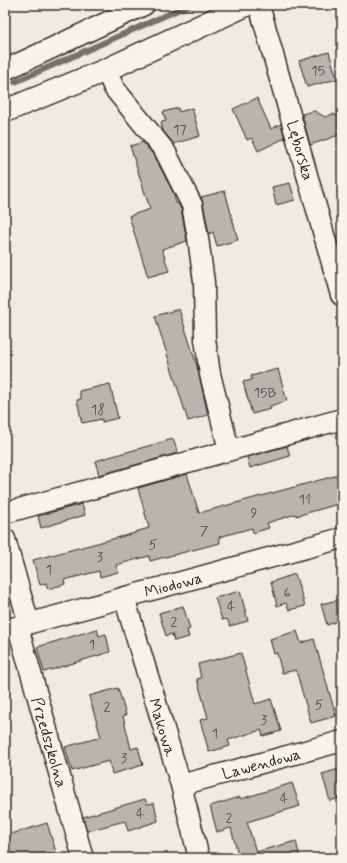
<svg xmlns="http://www.w3.org/2000/svg" width="347" height="863" viewBox="0 0 347 863" font-family="Mynerve,sans-serif">
<rect width="100%" height="100%" fill="#efebe0"/>
<filter id="ink" filterUnits="userSpaceOnUse"><feTurbulence type="fractalNoise" baseFrequency=".025" numOctaves="2"/><feDisplacementMap in="SourceGraphic" scale="8" xChannelSelector="R" yChannelSelector="G"/><feConvolveMatrix kernelMatrix="1 2 1 2 8 2 1 2 1" color-interpolation-filters="sRGB"/></filter>
<g filter="url(#ink)">
<g fill="none" stroke-linecap="round" stroke-linejoin="round">
<path stroke="#74726e" stroke-width="6" d="M15 82 189 5"/>
</g>
<path fill="#b8b5ae" stroke="#2b2b2b" d="M329 52 337 79 307 87 299 61Z
M257 98 271 129 281 124 285 138 258 151 252 138 247 140 233 109Z
M178 108 179 112 192 108 200 136 174 144 163 131 161 122 166 121 163 112Z
M314 111 325 117 333 114 340 117 342 125V134L310 145 302 114Z
M143 142 155 157 173 192 176 203H178L181 209 187 241 162 249 169 271 148 277 129 216 150 209 130 146Z
M290 183 295 200 276 205 272 187Z
M225 191 238 240 217 246 213 232 209 234 203 203 201 197Z
M179 309 197 366 208 415 188 421 155 316Z
M278 369 287 401 270 406 271 409 252 414 243 382 252 380 251 376Z
M110 384 118 418 102 422V419L82 423 77 400 81 399 79 391Z
M173 439 178 453 99 475 95 461Z
M287 446 290 456 250 468 247 457Z
M187 474 199 513 342 474V503L296 516V514L267 523 269 528 253 533 252 528 219 537 220 543 150 561 149 556 116 565 118 572 100 577 99 571 64 580 65 584 48 589 46 583 40 585 33 560 135 533V532L149 528 138 488Z
M82 504 85 515 41 528 38 516Z
M295 574 305 606 289 610 286 603 277 606 271 582Z
M240 591 248 621 230 626 227 619 222 620 215 598Z
M342 599V620L327 625 321 604Z
M183 606 190 629 187 630 189 637 174 641 172 634 166 636 159 613Z
M97 629 99 636 106 634 110 652 44 672 37 647Z
M297 631 301 643 314 639 336 716 311 723 296 670 282 673 277 653 274 654 270 639Z
M241 653 255 704 271 699 281 731 263 736 261 730 228 740 230 746 209 752 200 720 208 718 197 679 201 678 198 664Z
M118 688 126 715 123 716 131 749 138 747 143 765 112 774 109 761 72 771 65 747 101 737 89 696Z
M342 768V797L330 801 322 774Z
M292 783 300 806 247 822 256 852 296 841 300 858H239L231 828 217 832 210 806 240 797 241 799Z
M145 799 147 804 154 803 158 821 128 831 125 821 87 831 83 817Z
M47 823 56 852 36 858H5V836Z"/>
<g fill="none" stroke-linecap="round" stroke-linejoin="round">
<g stroke="#2b2b2b" stroke-width="23">
<path id="minor" d="M259 5 341 295
M5 70 144 5
M106 70 114 88 165 151 192 205 198 238 204 282 205 339 210 374 229 450
M5 513 342 419
M5 539 29 624
M124 597 181 785 199 858
M18 627 83 858
M5 630 342 538
M181 785 342 741"/>
</g>
<g stroke="#2b2b2b" stroke-width="25">
<path id="major" d="M5 111 106 70 246 5"/>
</g>
<use href="#minor" stroke="#f7f3e8" stroke-width="20"/>
<use href="#major" stroke="#f7f3e8" stroke-width="22"/>
</g>
</g>
<g text-anchor="middle" stroke-width="3.5" stroke-linejoin="round" paint-order="stroke">
<g font-size="14" fill="#4e4e4c">
<text x="318" y="75">15</text>
<text x="180" y="134">17</text>
<text x="265" y="397">15B</text>
<text x="98" y="414">18</text>
<text x="305" y="504">11</text>
<text x="254" y="517">9</text>
<text x="204" y="535">7</text>
<text x="153" y="549">5</text>
<text x="100" y="561">3</text>
<text x="49" y="574">1</text>
<text x="287" y="597">6</text>
<text x="231" y="611">4</text>
<text x="174" y="626">2</text>
<text x="92" y="649">1</text>
<text x="319" y="709">5</text>
<text x="107" y="711">2</text>
<text x="264" y="724">3</text>
<text x="215" y="738">1</text>
<text x="124" y="762">3</text>
<text x="284" y="803">4</text>
<text x="140" y="818">4</text>
<text x="229" y="822">2</text>
</g>
<g font-size="16" fill="#2b2b2b" stroke="#f7f3e8">
<text transform="translate(301 150) rotate(74)" y="6">Lęborska</text>
<text transform="translate(173 584) rotate(-15)" y="6">Miodowa</text>
<text transform="translate(163 727) rotate(73)" y="6">Makowa</text>
<text transform="translate(50 742) rotate(74)" y="6">Przedszkolna</text>
<text transform="translate(261 763) rotate(-15)" y="6">Lawendowa</text>
</g>
</g>
<rect width="347" height="863" fill="none" stroke="#f7f3e8" stroke-width="20"/>
<rect x="10" y="10" width="327" height="843" fill="none" stroke="#2b2b2b" stroke-width="1.5" filter="url(#ink)"/>
</svg>
